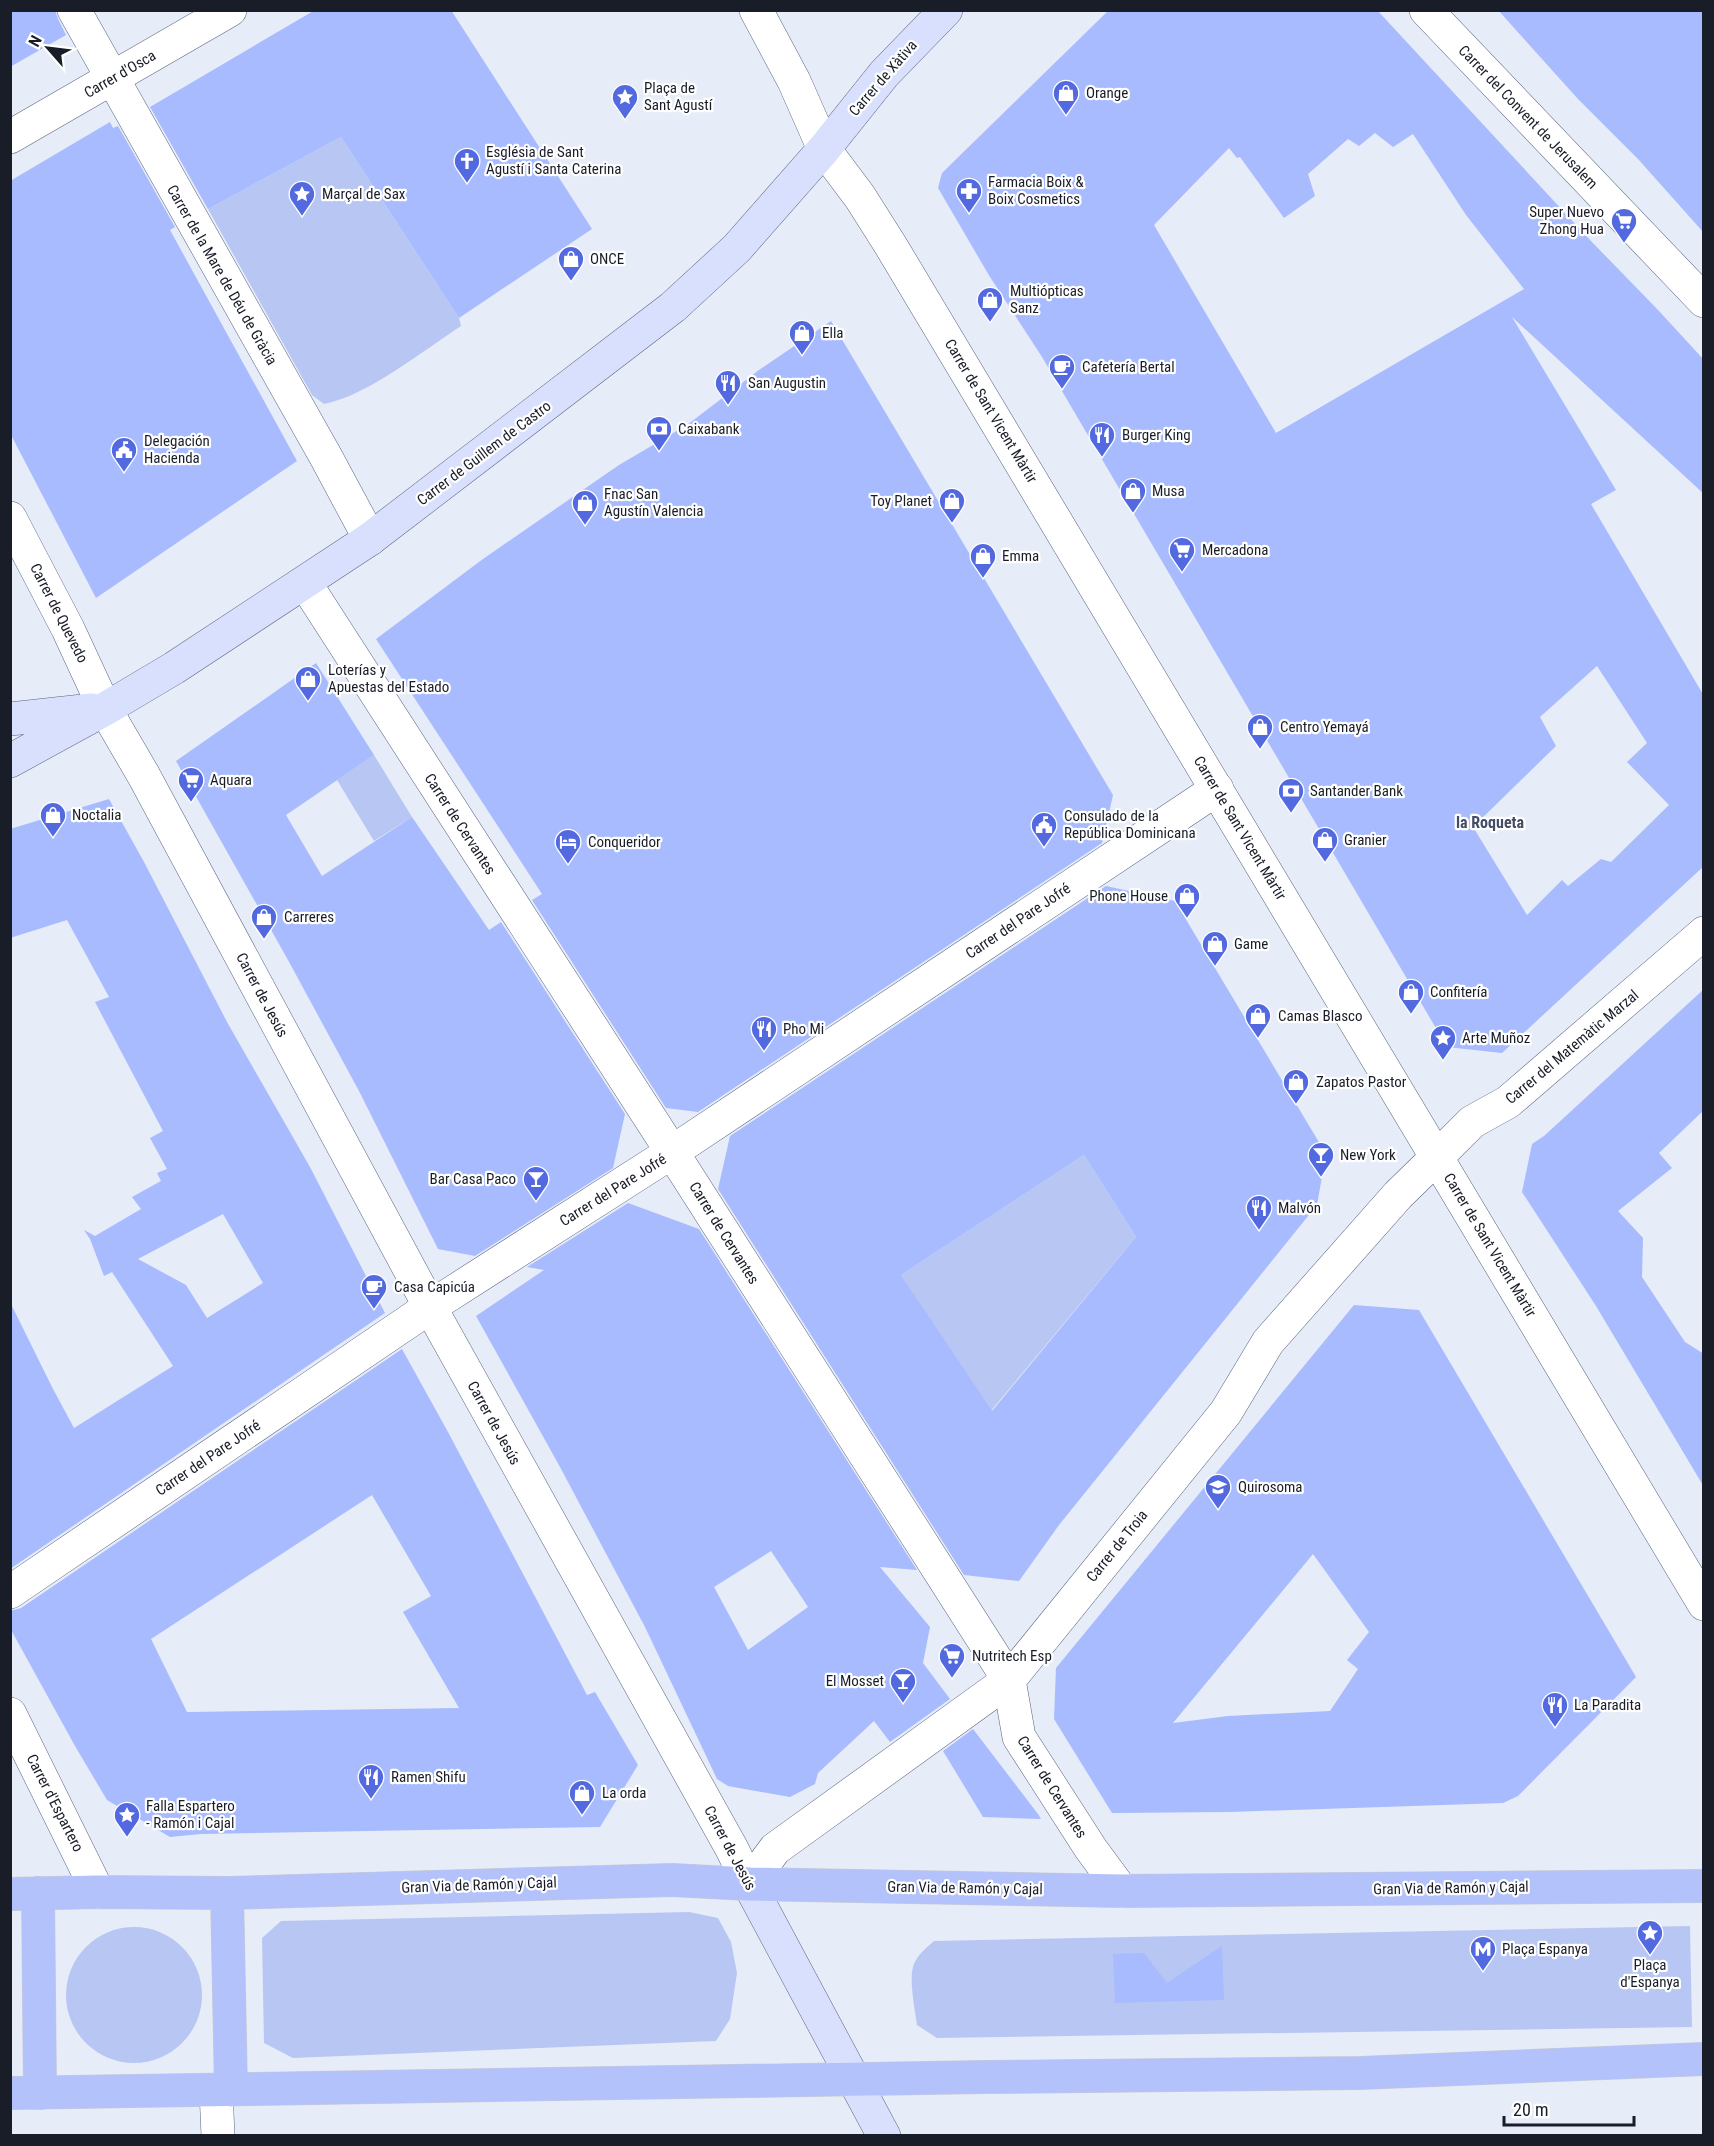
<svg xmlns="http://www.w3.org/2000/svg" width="1714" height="2146" viewBox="0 0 1714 2146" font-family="'Roboto Condensed',sans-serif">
<rect width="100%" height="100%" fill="#e7ecf9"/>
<path fill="#b8c6f3" d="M341 137 459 318 461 326C424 350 367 396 324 404L312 395 208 209Z
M374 755 412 817 374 841 337 780Z
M1084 1155 1136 1237 990 1412 901 1275Z
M689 1912 718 1918 731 1942 737 1973 730 2019 716 2041 293 2058 264 2043 262 1938 281 1921Z
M1690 1926 1692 2027 937 2038 917 2025C915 2011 909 1980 913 1967 916 1956 926 1948 934 1941Z
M66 1995a68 68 0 1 1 136 0a68 68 0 1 1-136 0Z"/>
<path fill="#a7bbfe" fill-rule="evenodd" d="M10 10H55L58 19 66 35 10 67Z
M315 10H451L592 229 459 318 341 137 208 209 150 107Z
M1109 10H1377L1591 241 1659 311 1704 360V494L1512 317 1616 490 1591 504 1704 696V866L1502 1053 1447 1047 1042 357 990 277 938 188 942 173ZM1375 133 1393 147 1413 134 1466 215 1524 289 1276 433 1154 225 1229 148 1237 158 1240 157 1284 218 1315 196 1308 174 1348 139 1359 146ZM1597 666 1647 743 1627 762 1669 805 1611 862 1601 859 1568 886 1562 880 1527 915 1473 827 1556 746 1540 717Z
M1498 10H1704V233L1638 159 1578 99Z
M110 122 113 128 118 126 175 227 170 230 297 461 96 598 10 433V181Z
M831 321 1113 795 1102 843 698 1112 666 1108 532 900 542 894 376 639 483 559 619 465 687 425 759 370Z
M316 663 374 755 286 815 322 876 412 817 489 930 501 922 625 1114 613 1168 475 1256 438 1249 359 1091 288 960 176 761Z
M109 799 144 862 227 1022 310 1167 385 1313 10 1569V1302L52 1387 74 1428 173 1366 112 1272 104 1276 90 1239 84 1230 95 1236 141 1209 132 1197 161 1181 157 1173 167 1169 150 1138 163 1131 95 1002 109 997 67 920 10 938V829ZM223 1214 263 1283 207 1318 186 1285 138 1259Z
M1106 886 1175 901 1326 1154 1317 1205 1059 1525 1019 1581 964 1575 718 1189 730 1136ZM1084 1155 1136 1237 992 1411 901 1275Z
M1704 989V1110L1659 1153 1672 1168 1618 1211 1643 1238 1642 1277 1685 1342 1704 1354V1487L1596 1306 1522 1192 1532 1144 1544 1136Z
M628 1203 699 1229 917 1570 880 1567 930 1627 923 1663 950 1699 890 1742 874 1721 818 1773 815 1784 790 1797 728 1786 717 1779 645 1627 560 1467 476 1316 544 1270 527 1267ZM771 1551 808 1607 748 1650 714 1587Z
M1354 1305 1419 1310 1636 1677 1518 1796 1503 1803 1229 1812 1112 1813 1054 1719 1056 1668ZM1313 1554 1369 1632 1347 1660 1358 1669 1330 1711 1228 1716 1173 1723Z
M402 1349 448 1432 587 1695 595 1692 638 1765 600 1827 201 1834 170 1837 107 1800 75 1746 10 1628V1611L21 1608ZM372 1495 431 1596 403 1612 459 1708 187 1712 151 1639Z
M973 1729 1038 1814 1041 1819 983 1817 943 1751Z
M1222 1946 1224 2000 1115 2003 1113 1954 1144 1953 1167 1983Z"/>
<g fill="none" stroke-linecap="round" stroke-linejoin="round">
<g stroke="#5c6581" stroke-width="34">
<path id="pedestrian" d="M74 10 326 457 370 539
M305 583 672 1152 1009 1680 775 1849 749 1884
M10 1592 430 1307 672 1152 1217 789"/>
</g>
<g stroke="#5c6581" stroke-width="34">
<path id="minor" d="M756 10 794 81 824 149
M1426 10 1704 301
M10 137 230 10
M10 518 68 629 105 709
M10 1714 98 1892
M1122 1891 1091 1849 1019 1737 1009 1680 1226 1412 1268 1342 1398 1195 1437 1157 1472 1122 1508 1102 1704 933
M216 2090 218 2136"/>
</g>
<g stroke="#5c6581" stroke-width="34">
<path id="tertiary" d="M824 149 860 197 891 246 1704 1604
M105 709 144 776 430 1307 732 1849 749 1884"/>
</g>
<g stroke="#5c6581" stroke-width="34">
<path id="secondary" d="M10 719 92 710
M10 761 105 709 174 668 370 539 673 307 737 248 824 149 884 74 946 10
M749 1884 884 2136"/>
</g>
<g stroke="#cccdd0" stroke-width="34">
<path id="primary" d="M38 1893 40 2093
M227 1893 231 2090
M10 1894 98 1892 227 1893 672 1880 749 1884 1122 1891 1704 1886
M10 2093 985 2077 1360 2073 1704 2059"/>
</g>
<use href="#pedestrian" stroke="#fff" stroke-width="33"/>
<use href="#minor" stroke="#fff" stroke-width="33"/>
<use href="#tertiary" stroke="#fff" stroke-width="33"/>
<use href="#secondary" stroke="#d9e0fd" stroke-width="33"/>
<use href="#primary" stroke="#b3c2fb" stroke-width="33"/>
</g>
<defs>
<g id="shop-pin" transform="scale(1.35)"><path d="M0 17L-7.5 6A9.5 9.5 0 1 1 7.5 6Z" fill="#5369df" stroke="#fff"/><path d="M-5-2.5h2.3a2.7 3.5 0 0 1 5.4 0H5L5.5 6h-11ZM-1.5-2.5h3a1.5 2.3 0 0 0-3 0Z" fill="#fff"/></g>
<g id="sight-pin" transform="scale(1.35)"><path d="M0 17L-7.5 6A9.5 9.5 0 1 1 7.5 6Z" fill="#5369df" stroke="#fff"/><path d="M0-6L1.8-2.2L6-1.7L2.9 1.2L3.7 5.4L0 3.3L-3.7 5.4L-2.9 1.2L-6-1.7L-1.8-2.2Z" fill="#fff"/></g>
<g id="church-pin" transform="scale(1.35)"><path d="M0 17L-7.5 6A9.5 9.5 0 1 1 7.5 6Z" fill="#5369df" stroke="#fff"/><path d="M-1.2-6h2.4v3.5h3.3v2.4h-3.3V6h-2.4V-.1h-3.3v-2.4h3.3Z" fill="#fff"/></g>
<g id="pharmacy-pin" transform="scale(1.35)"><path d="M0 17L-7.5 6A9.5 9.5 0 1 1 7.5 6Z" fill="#5369df" stroke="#fff"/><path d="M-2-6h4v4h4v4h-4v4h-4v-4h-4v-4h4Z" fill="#fff"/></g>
<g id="supermarket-pin" transform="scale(1.35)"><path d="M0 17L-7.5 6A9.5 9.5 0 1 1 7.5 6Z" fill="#5369df" stroke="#fff"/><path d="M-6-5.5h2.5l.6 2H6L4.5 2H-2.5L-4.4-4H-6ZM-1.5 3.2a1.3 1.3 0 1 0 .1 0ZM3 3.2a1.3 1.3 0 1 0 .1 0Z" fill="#fff"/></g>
<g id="cafe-pin" transform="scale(1.35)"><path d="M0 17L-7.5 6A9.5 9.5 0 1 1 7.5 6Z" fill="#5369df" stroke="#fff"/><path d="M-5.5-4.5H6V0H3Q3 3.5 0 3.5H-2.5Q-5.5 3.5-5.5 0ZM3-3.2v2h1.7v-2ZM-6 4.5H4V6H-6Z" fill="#fff"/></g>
<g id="restaurant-pin" transform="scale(1.35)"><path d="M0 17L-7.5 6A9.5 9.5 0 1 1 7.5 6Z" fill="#5369df" stroke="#fff"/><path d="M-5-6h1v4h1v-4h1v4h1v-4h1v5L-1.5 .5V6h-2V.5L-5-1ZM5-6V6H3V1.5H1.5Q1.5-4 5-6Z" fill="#fff"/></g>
<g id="bank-pin" transform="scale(1.35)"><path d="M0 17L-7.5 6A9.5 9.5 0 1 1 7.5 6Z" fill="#5369df" stroke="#fff"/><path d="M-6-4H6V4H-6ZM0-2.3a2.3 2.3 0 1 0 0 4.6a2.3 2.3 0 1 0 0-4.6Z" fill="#fff"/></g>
<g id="civic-pin" transform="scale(1.35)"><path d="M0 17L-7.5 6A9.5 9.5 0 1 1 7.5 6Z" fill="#5369df" stroke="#fff"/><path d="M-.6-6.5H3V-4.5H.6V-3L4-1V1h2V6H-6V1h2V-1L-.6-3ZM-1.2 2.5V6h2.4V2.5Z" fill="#fff"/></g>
<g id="hotel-pin" transform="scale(1.35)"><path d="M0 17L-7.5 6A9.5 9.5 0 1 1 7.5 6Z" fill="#5369df" stroke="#fff"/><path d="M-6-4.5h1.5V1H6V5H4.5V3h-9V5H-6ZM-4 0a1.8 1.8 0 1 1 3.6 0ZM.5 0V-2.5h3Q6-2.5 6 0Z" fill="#fff"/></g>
<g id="bar-pin" transform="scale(1.35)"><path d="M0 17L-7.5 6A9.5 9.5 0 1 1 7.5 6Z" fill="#5369df" stroke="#fff"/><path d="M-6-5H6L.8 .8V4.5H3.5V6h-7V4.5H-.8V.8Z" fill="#fff"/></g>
<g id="university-pin" transform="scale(1.35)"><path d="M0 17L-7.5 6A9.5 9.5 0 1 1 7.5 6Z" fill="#5369df" stroke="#fff"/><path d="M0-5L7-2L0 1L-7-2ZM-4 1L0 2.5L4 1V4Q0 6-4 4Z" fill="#fff"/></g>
<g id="metro-pin" transform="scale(1.35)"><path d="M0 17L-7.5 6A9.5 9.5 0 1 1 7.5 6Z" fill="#5369df" stroke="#fff"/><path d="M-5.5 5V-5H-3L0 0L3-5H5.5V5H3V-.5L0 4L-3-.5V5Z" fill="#fff"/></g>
</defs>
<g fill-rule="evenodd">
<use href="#shop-pin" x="1066" y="93"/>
<use href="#sight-pin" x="625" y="97"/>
<use href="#church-pin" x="467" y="161"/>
<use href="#pharmacy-pin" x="969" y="191"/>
<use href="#sight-pin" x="302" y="194"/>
<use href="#supermarket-pin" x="1624" y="221"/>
<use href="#shop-pin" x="571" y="259"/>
<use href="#shop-pin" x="990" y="300"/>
<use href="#shop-pin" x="802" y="333"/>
<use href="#cafe-pin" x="1062" y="367"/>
<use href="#restaurant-pin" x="728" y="383"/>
<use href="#bank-pin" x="659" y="429"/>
<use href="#restaurant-pin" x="1102" y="435"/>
<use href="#civic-pin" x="124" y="450"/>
<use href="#shop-pin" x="1133" y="491"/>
<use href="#shop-pin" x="952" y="501"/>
<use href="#shop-pin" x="585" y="503"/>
<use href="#supermarket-pin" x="1182" y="550"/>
<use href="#shop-pin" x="983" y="556"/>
<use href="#shop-pin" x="308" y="679"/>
<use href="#shop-pin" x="1260" y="727"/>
<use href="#supermarket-pin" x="191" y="780"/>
<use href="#bank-pin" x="1291" y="791"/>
<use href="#shop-pin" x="53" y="815"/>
<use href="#civic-pin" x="1044" y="825"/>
<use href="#shop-pin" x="1325" y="840"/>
<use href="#hotel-pin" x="568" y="842"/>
<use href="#shop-pin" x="1187" y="896"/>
<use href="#shop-pin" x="264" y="917"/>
<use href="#shop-pin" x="1215" y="944"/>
<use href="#shop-pin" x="1411" y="992"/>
<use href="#shop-pin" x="1258" y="1016"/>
<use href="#restaurant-pin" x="764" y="1029"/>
<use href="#sight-pin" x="1443" y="1038"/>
<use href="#shop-pin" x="1296" y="1082"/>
<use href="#bar-pin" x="1321" y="1155"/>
<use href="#bar-pin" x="536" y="1179"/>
<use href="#restaurant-pin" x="1259" y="1208"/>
<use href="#cafe-pin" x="374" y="1287"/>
<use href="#university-pin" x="1218" y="1487"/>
<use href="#supermarket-pin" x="952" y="1656"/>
<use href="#bar-pin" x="903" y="1681"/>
<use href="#restaurant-pin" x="1555" y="1705"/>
<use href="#restaurant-pin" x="371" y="1777"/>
<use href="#shop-pin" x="582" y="1793"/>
<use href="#sight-pin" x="127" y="1815"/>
<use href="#sight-pin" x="1650" y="1933"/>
<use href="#metro-pin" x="1483" y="1949"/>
</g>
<g text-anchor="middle" stroke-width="4.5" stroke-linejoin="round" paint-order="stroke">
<g font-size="15" fill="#191d28" stroke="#fff">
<text transform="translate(120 74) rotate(-30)" y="5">Carrer d'Osca</text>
<text transform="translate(883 78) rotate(-49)" y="5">Carrer de Xàtiva</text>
<text transform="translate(1528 117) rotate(46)" y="5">Carrer del Convent de Jerusalem</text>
<text transform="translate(222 275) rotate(60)" y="5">Carrer de la Mare de Déu de Gràcia</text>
<text transform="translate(991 411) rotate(59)" y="5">Carrer de Sant Vicent Màrtir</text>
<text transform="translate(484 453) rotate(-37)" y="5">Carrer de Guillem de Castro</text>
<text transform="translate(59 613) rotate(63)" y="5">Carrer de Quevedo</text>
<text transform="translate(460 824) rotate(57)" y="5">Carrer de Cervantes</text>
<text transform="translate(1240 828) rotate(59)" y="5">Carrer de Sant Vicent Màrtir</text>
<text transform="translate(1018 921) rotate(-34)" y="5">Carrer del Pare Jofré</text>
<text transform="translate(262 995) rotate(62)" y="5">Carrer de Jesús</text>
<text transform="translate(1572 1047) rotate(-40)" y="5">Carrer del Matemàtic Marzal</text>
<text transform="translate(613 1190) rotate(-32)" y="5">Carrer del Pare Jofré</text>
<text transform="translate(724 1233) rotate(58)" y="5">Carrer de Cervantes</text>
<text transform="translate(1490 1245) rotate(59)" y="5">Carrer de Sant Vicent Màrtir</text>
<text transform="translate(494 1423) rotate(61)" y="5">Carrer de Jesús</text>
<text transform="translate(208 1458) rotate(-34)" y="5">Carrer del Pare Jofré</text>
<text transform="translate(1117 1546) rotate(-51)" y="5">Carrer de Troia</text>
<text transform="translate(1052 1787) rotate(58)" y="5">Carrer de Cervantes</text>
<text transform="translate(55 1803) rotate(63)" y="5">Carrer d'Espartero</text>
<text transform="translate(730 1848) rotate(62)" y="5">Carrer de Jesús</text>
<text transform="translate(479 1885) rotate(-2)" y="5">Gran Via de Ramón y Cajal</text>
<text transform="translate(965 1888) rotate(1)" y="5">Gran Via de Ramón y Cajal</text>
<text transform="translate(1451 1888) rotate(-1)" y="5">Gran Via de Ramón y Cajal</text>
</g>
<g font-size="15" fill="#191d28" stroke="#fff" text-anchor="start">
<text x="644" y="93">Plaça de<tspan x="644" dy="17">Sant Agustí</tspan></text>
<text x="1086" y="98">Orange</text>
<text x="486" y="157">Església de Sant<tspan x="486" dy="17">Agustí i Santa Caterina</tspan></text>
<text x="988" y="187">Farmacia Boix &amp;<tspan x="988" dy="17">Boix Cosmetics</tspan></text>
<text x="322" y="199">Marçal de Sax</text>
<text x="1604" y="217" text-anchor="end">Super Nuevo<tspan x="1604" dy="17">Zhong Hua</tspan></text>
<text x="590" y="264">ONCE</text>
<text x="1010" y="296">Multiópticas<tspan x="1010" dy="17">Sanz</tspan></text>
<text x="822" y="338">Ella</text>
<text x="1082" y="372">Cafetería Bertal</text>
<text x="748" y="388">San Augustin</text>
<text x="678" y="434">Caixabank</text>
<text x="1122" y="440">Burger King</text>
<text x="144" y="446">Delegación<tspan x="144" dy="17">Hacienda</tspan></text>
<text x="1152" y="496">Musa</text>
<text x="604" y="499">Fnac San<tspan x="604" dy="17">Agustín Valencia</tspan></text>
<text x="932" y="506" text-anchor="end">Toy Planet</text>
<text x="1202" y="555">Mercadona</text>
<text x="1002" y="561">Emma</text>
<text x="328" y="675">Loterías y<tspan x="328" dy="17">Apuestas del Estado</tspan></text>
<text x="1280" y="732">Centro Yemayá</text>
<text x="210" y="785">Aquara</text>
<text x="1310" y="796">Santander Bank</text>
<text x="72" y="820">Noctalia</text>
<text x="1064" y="821">Consulado de la<tspan x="1064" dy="17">República Dominicana</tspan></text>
<text x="1344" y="845">Granier</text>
<text x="588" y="847">Conqueridor</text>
<text x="1168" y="901" text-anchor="end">Phone House</text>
<text x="284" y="922">Carreres</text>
<text x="1234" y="949">Game</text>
<text x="1430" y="997">Confitería</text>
<text x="1278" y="1021">Camas Blasco</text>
<text x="783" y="1034">Pho Mi</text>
<text x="1462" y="1043">Arte Muñoz</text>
<text x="1316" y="1087">Zapatos Pastor</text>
<text x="1340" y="1160">New York</text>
<text x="516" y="1184" text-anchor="end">Bar Casa Paco</text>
<text x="1278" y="1213">Malvón</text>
<text x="394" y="1292">Casa Capicúa</text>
<text x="1238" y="1492">Quirosoma</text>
<text x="972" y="1661">Nutritech Esp</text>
<text x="884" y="1686" text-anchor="end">El Mosset</text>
<text x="1574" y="1710">La Paradita</text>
<text x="391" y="1782">Ramen Shifu</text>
<text x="602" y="1798">La orda</text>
<text x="146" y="1811">Falla Espartero<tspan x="146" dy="17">- Ramón i Cajal</tspan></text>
<text x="1502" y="1954">Plaça Espanya</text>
<text x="1650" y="1970" text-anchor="middle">Plaça<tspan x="1650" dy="17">d'Espanya</tspan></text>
</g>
<g font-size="16" font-weight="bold" fill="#444c67" stroke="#fff">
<text x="1490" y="828">la Roqueta</text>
</g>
</g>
<rect width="1714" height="2146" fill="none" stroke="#191d28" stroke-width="24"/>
<g transform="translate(48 48) rotate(298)" stroke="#ffffff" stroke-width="4.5" paint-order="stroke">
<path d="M0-4.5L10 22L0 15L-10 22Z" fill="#191d28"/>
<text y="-9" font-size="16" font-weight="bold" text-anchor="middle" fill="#191d28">N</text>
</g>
<path d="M1504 2116v9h130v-9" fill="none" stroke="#191d28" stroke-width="3"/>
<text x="1513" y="2116" font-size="18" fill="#191d28" stroke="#ffffff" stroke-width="4.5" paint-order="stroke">20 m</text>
</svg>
